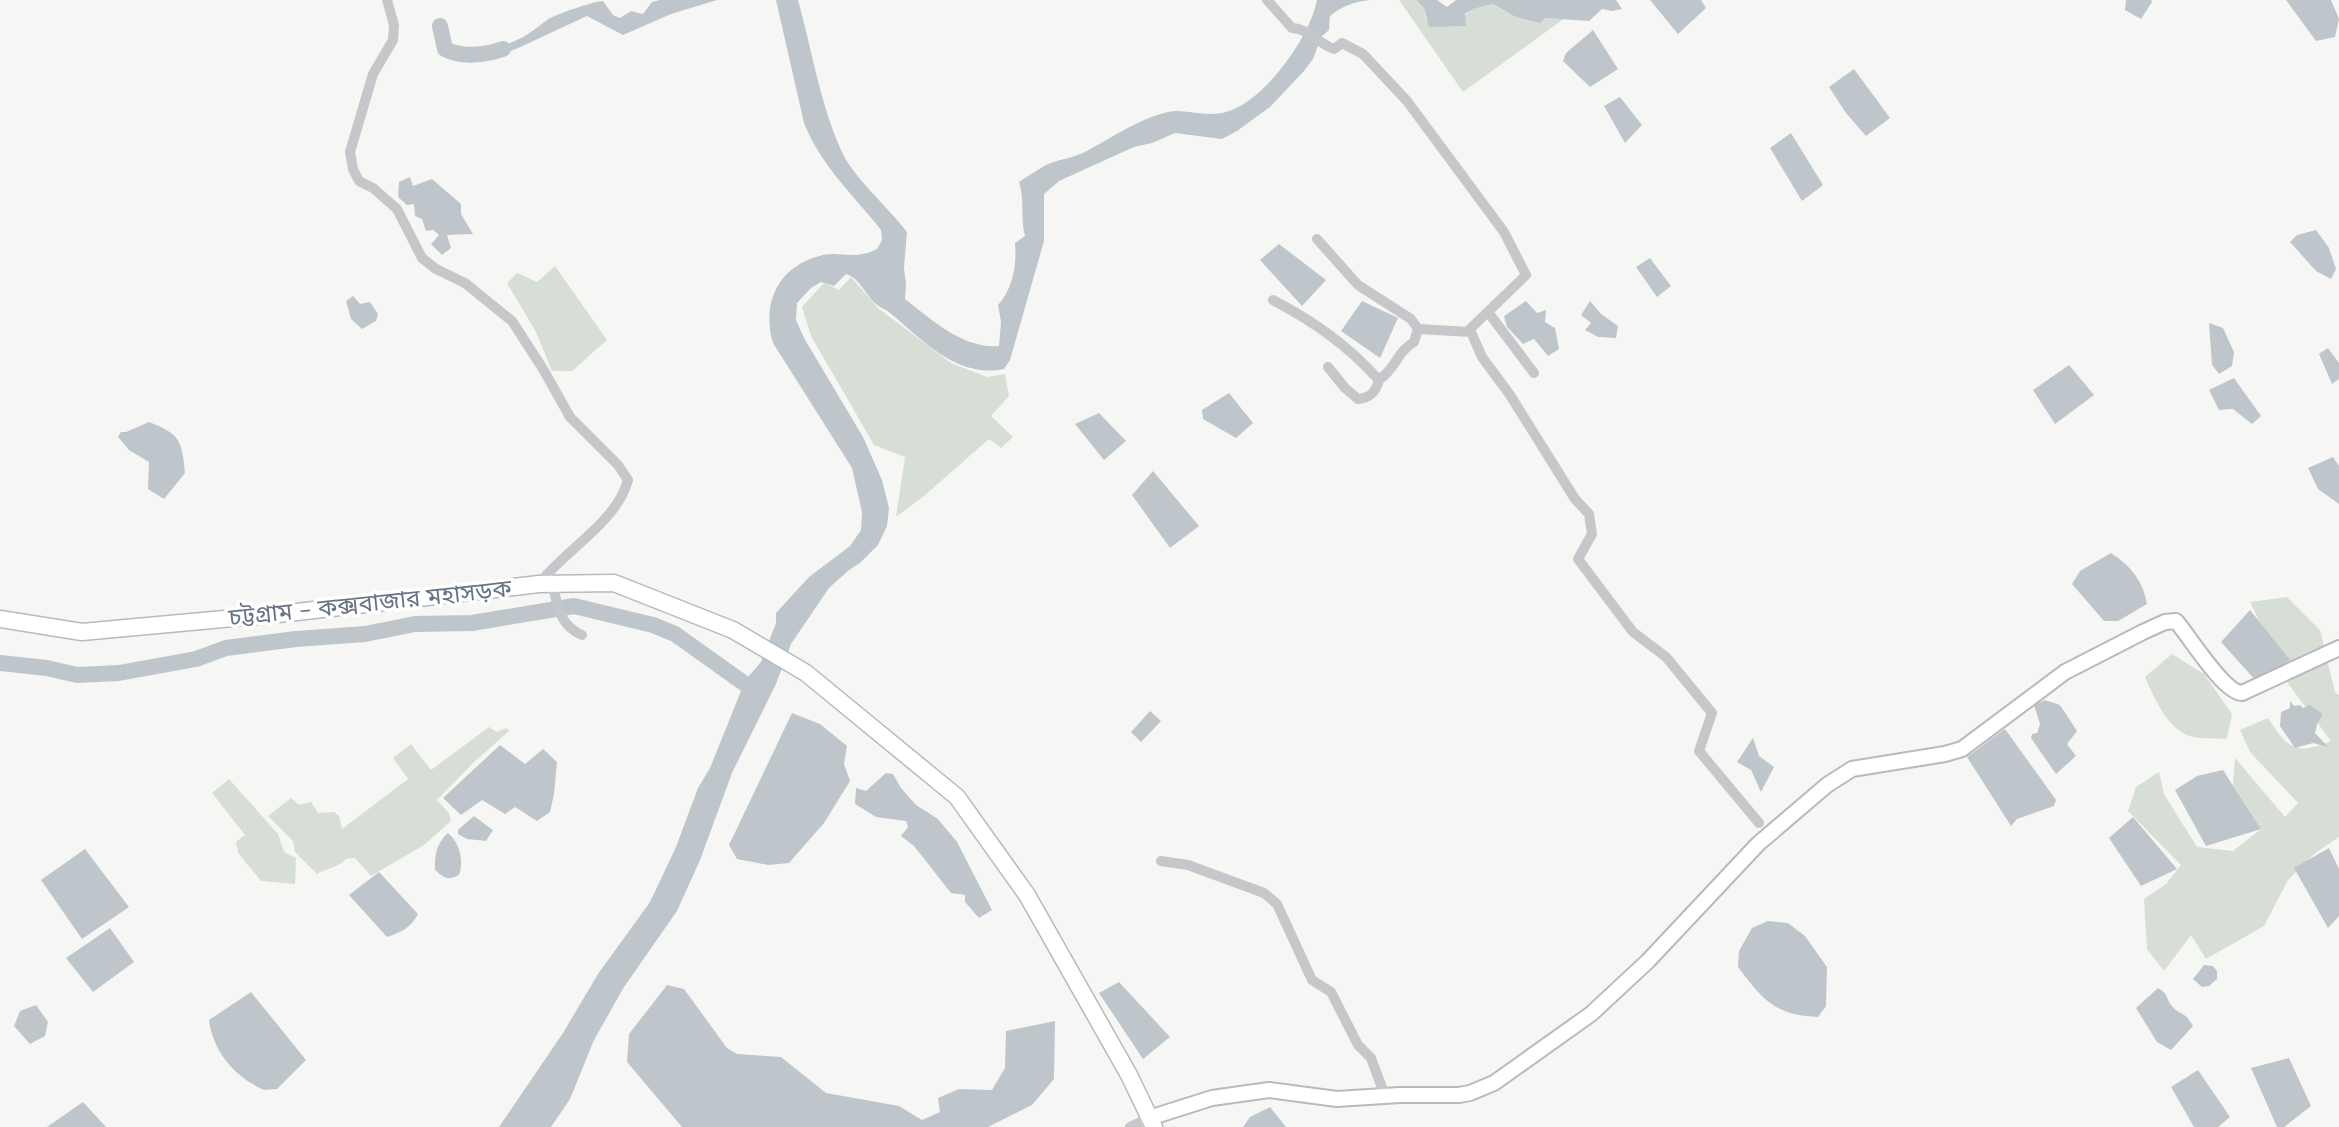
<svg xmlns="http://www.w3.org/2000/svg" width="2339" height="1127" viewBox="0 0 2339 1127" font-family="'DM Sans','Noto Sans Bengali',sans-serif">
<rect width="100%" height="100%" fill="#f6f7f4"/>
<path fill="#d7ded5" d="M1399 0H1416L1424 8 1426 19 1465 15 1473 9 1493 4C1511 17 1542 20 1565 18L1463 92Z
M555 266 607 340 572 371H552L536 332 507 283 517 273 537 282Z
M851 277 878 308 951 363 987 377 1005 374 1009 396 991 416 1013 437 1001 448 989 439 924 496 896 517 905 457 874 445 811 336 802 307 824 283 839 290Z
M2287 597 2320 630 2335 692 2339 695V837L2314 854 2288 880 2264 926 2206 959 2191 935 2164 971 2147 949 2144 899 2166 884 2181 865 2128 811 2136 787 2159 772 2164 794 2197 847 2233 851 2261 829 2233 785 2235 758 2285 817 2298 803 2250 752 2240 730 2268 718C2289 750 2295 755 2331 741L2289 685 2250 602Z
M2172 654 2204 674 2232 714 2227 739C2215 738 2198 740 2187 735 2166 726 2154 697 2145 677Z
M489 727 497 732 506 728 509 731 473 763 437 800 449 813 451 821 424 845 371 876 355 858 346 859C338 868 327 868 317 874L295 852 293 841 268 816 291 798 299 805 311 802 318 813 334 812 339 816 342 829 408 779 393 758 411 744 431 770Z
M229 779 278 834 284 852 296 858 295 884 261 881 238 853 236 842 245 835 212 793Z"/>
<path fill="#bec6cb" d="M660 0H717L671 14 623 35 587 16 516 49 487 60 483 49C492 47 502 47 510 43 524 38 535 29 547 20 556 14 592 2 603 1L613 15 620 18 631 11 643 14 652 2Z
M776 0H798C812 50 820 104 842 152 853 177 889 208 907 232L904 268 906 284 905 299C932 320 963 349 999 346L1001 322 998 305C1013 289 1017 264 1015 243L1025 236C1020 218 1025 200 1019 182 1028 176 1037 170 1046 165 1059 159 1074 158 1087 151 1113 137 1138 119 1168 112 1184 108 1205 118 1226 112 1264 102 1310 37 1317 0H1371C1354 2 1343 5 1330 16L1329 30 1321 37 1313 59 1304 71 1270 107 1237 131 1222 139 1175 133 1152 143 1134 147 1059 181 1044 194V241L1010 360 1004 369C957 379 923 340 890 313 886 309 880 308 876 304 865 295 860 278 846 274L834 286 821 282 811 288 797 303 796 320 804 338 863 437 882 480 889 508 887 526 878 545 860 563 849 570 829 588 791 644 776 684 732 773 700 860 677 911 624 987 594 1040 570 1099 551 1127H499L563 1033 598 974 650 902 676 847 698 788 710 768 741 691 749 676 761 662 776 623V613L809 577 850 546 861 530 862 512 852 468 773 343C761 302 779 265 823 255 835 252 849 257 862 254 867 254 872 251 877 249L882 240 881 230C853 194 821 166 804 123Z
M1416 0H1437L1447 7 1456 0H1616L1622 9 1612 11 1602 9 1589 21 1545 18 1540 23 1516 17 1493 4 1473 9 1465 14 1466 26 1429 27 1424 8Z
M1650 0H1701L1706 8 1678 34Z
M2126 0H2151L2152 2 2141 19 2125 10Z
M2286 0H2331L2339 19 2335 37 2316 41Z
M1593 30 1618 69 1590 87 1563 61 1566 53Z
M1854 69 1890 118 1866 136 1846 113 1829 87Z
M1620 97 1642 125 1625 143 1604 106Z
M1791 133 1823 185 1802 201 1770 148Z
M410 177 413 186 432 179 461 204V214L473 234 447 235 451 248 442 255 431 244 439 235 433 230 426 231 422 219 415 216 414 204 407 205 398 197 399 182Z
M2316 230 2329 248 2336 269 2331 279 2316 271 2290 242 2297 235Z
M1279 244 1326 280 1302 306 1260 260Z
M1650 258 1671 286 1657 297 1636 267Z
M353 296 360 304 370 302 378 314 376 321 362 329 351 319 346 301Z
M1362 301 1398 318 1380 358 1341 331Z
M1526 301 1537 313 1546 310 1545 322 1555 328 1559 349 1548 356 1534 339 1523 344 1507 327 1504 316Z
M1590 301 1601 314 1618 326 1616 338 1598 337 1585 330 1591 323 1581 315Z
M2209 323 2223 328 2234 352 2232 366 2219 374 2212 365Z
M2328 348 2339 363V379L2332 384 2319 354Z
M2069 365 2094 395 2055 424 2033 390Z
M2234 378 2261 416 2252 424 2233 409 2219 410 2209 390Z
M1229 393 1253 423 1236 438 1203 419 1202 410Z
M1099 413 1126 441 1104 460 1075 424Z
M149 422C180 434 182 440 185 473L164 499 148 489 149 462 129 450 118 437 121 432H126Z
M2333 457 2339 466V504L2318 489 2308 468Z
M1153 471 1199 526 1170 548 1132 495Z
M2111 553C2131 566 2143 581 2147 604L2118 621H2104L2072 584 2080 571Z
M2250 610 2290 660 2257 682 2221 642Z
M2045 700 2060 705 2077 731 2067 744 2076 756 2056 774 2031 738 2032 734 2037 733 2040 724 2034 705Z
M2290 701 2294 706 2300 705 2303 708 2310 705 2323 714 2317 724 2315 733 2328 747 2313 743 2295 748 2280 726 2281 712 2290 708Z
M1150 711 1161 721 1141 742 1131 732Z
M792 713 820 724 847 746 844 764 850 781 824 823 789 863 768 865 737 859 729 845Z
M2005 729 2056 800 2054 806 2017 819 2011 826 1967 757Z
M1753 738 1759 756 1774 767 1761 792 1751 770 1737 762Z
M500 745 525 764 543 749 557 762 554 794 550 812 537 821 515 807 505 814 482 800 461 815 443 798Z
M2223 770 2261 829 2206 846 2175 790 2197 776Z
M886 773 893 774 901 788 916 805 938 819 957 842 992 910 979 918 965 902V895L951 893 914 846 901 836 908 827 906 821 876 817 855 804 856 788 866 791Z
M474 816 493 830 486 841 467 839 458 834V830Z
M2133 817 2177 869 2141 886 2109 838Z
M448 833C460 843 464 861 459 875 447 881 444 878 435 870 435 854 436 844 448 833Z
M2329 848 2339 869V916L2328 928 2294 868Z
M85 849 129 907 82 939 41 880Z
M379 872 418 914C411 928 401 932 387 937L349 895Z
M1768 921 1788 923 1805 936 1827 967 1826 1006 1818 1017C1774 1015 1763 1000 1738 967L1739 951 1752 928Z
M110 928 134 962 93 992 66 958Z
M2204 965 2213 966 2217 971V979L2209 986 2202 987 2193 979Z
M1119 982 1170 1037 1143 1059 1099 993Z
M667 985 684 989 727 1048 737 1054 781 1057 826 1093 899 1106 922 1120 940 1112 938 1098 959 1089 992 1090 1005 1068 1006 1031 1055 1021 1054 1079 1032 1105 988 1127H682L627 1062 629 1034Z
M2158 988C2168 993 2166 999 2172 1006 2180 1016 2184 1010 2193 1026L2171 1050 2157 1042 2136 1008Z
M251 992 306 1060 277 1089 264 1090C235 1077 213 1052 209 1020Z
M36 1005 48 1022 45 1036 30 1044 14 1026 20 1011Z
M2289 1058 2311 1106 2284 1127H2277L2251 1068Z
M2198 1070 2230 1117 2218 1127H2194L2171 1087Z
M83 1102 106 1127H47Z
M1270 1107 1286 1127H1243L1250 1117Z"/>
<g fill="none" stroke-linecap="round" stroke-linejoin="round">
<path stroke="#bec6cb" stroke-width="16" d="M440 26 445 49C462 58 485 55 503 49
M0 663 47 668 77 675 119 673 196 659 226 648 296 639 365 634 415 624 472 623 574 606 653 625 675 634 745 684 753 685"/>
<g stroke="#b7bac0" stroke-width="18">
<path id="secondary" d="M1149 1118 1212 1098 1269 1090 1337 1099 1400 1095H1459L1470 1093 1494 1083 1591 1014 1648 961 1758 844 1827 785 1852 769 1945 754 1962 749 2065 672 2143 632 2165 622 2176 621C2190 637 2223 692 2242 693L2339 648"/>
</g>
<g stroke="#b7b9bd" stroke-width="19">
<path id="trunk" d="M0 619 82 632 288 613 539 584 614 583 733 630 806 673 957 797 1027 895 1129 1075 1154 1127"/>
</g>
<path stroke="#c5c7cb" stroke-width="10" d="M387 0 394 25 393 40 373 74 350 152 353 169 359 181 373 188 397 209 422 258 436 269 465 283 512 321 543 369 570 417 618 465 628 480C617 522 565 550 539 584
M1267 0 1292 28C1307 28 1319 44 1334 49L1342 43 1363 54 1407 101 1504 232 1526 275 1470 329 1471 332 1482 357 1510 395 1575 499 1589 514 1592 534 1578 559 1633 632 1666 657 1712 713 1699 751 1759 823
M1317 239 1358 285 1411 319 1418 329 1471 332
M1273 300C1316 323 1346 344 1379 380 1376 392 1370 398 1358 399L1345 388 1328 367
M1488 312 1534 373
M1379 380C1396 368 1397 352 1414 342L1418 329
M552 583C558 606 559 625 582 635
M1161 861 1188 865 1264 893 1277 904 1312 980 1331 992 1358 1045 1371 1058 1385 1096
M1130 1127 1149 1118"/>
<use href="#secondary" stroke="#fff" stroke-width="14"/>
<use href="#trunk" stroke="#fff" stroke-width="16"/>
</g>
<g text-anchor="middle" stroke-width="7" stroke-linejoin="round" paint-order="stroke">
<g font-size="24" fill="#677384" stroke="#fff">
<text transform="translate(370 603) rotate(-6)" y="8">চট্টগ্রাম - কক্সবাজার মহাসড়ক</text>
</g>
</g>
</svg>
